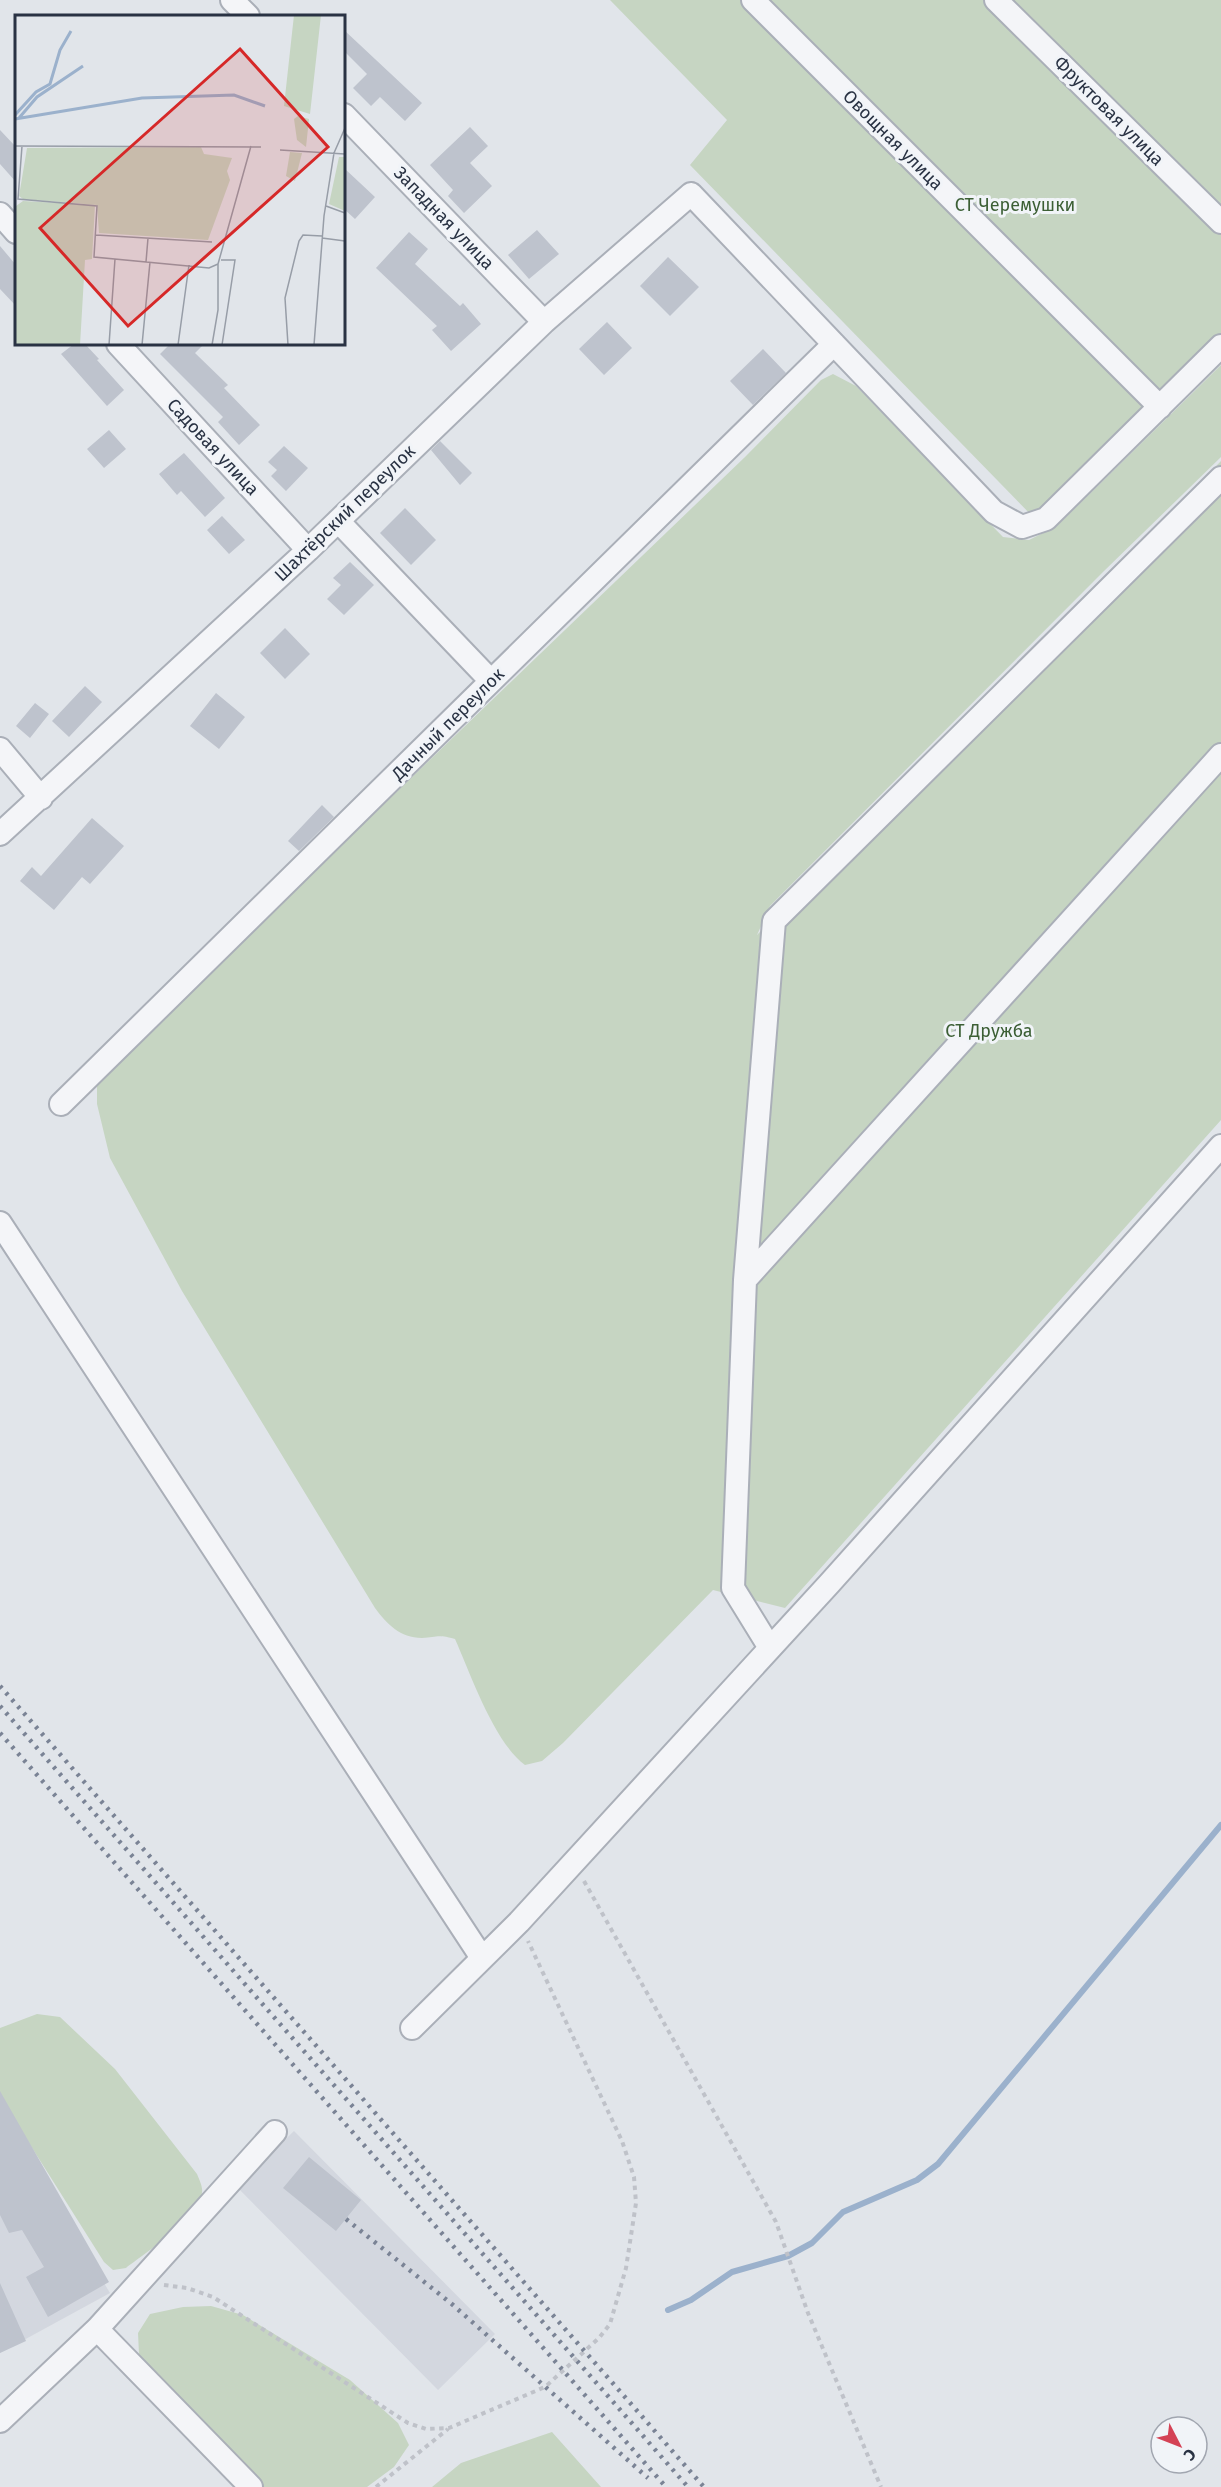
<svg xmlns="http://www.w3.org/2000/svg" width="1221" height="2487" viewBox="0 0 1221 2487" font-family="'Fira Sans',sans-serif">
<rect width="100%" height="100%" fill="#e1e5ea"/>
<path fill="#d3d7df" d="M0 2110 110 2293 0 2353Z
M294 2131 495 2334 438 2390 237 2187Z"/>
<path fill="#c6d5c2" d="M610 0H1221V339L1037 521 690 165 727 120Z
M1221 365V457L1103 572 770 906 757 935 1221 461V1120L785 1608 713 1590 563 1743 542 1761 525 1765C494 1742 471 1675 455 1639 438 1634 437 1637 422 1638 400 1638 387 1624 375 1608L182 1291 110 1158 97 1104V1085L102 1075 745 457 821 380 833 374 856 386 1003 537 1029 540 1057 526Z
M37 2014 60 2017 115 2069 197 2174C199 2179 203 2187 202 2192 202 2216 144 2254 126 2268L113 2270 104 2262 0 2097V2028Z
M211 2306 243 2315 350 2380 398 2423 409 2445 394 2467 367 2487H264L175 2397 139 2354 138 2333 150 2314 183 2307Z
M552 2432 601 2487H432L461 2463Z"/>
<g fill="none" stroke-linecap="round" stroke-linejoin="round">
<path stroke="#9bb1cc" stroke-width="6" d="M668 2310 691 2300 732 2272 788 2256 812 2243 843 2212 917 2180 938 2164 1221 1825"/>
</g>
<path fill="#bec3cd" d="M344 30 422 103 405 121 380 97 371 106 353 88 367 74 344 51Z
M470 127 488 146 470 163 492 186 464 213 448 196 453 190 430 165Z
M0 130 16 147V182L0 164Z
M344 168 375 197 355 219 344 209Z
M537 230 559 254 529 279 508 255Z
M409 232 428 249 415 264 460 306 463 303 481 324 451 351 432 330 437 326 376 268Z
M0 246 16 265V306L0 289Z
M668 257 699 287 670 316 640 286Z
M607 322 632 348 604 375 579 349Z
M74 344H85L99 359 97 360 124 390 107 406 61 354Z
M170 344H204L195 353 228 385 224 388 260 425 239 445 218 422 223 417 160 354Z
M763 349 786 373 753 405 730 381Z
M109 430 126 449 104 468 87 449Z
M440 441 472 473 460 485 431 450Z
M284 446 308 468 286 491 271 476 277 470 268 462Z
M184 453 225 498 205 517 181 491 177 495 159 474Z
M405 508 436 540 411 565 380 533Z
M222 516 245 540 229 554 207 530Z
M350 562 374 585 344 615 327 599 341 585 333 578Z
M285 628 310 654 285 679 260 653Z
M85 686 102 702 69 737 52 721Z
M216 693 245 717 219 749 190 726Z
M35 703 49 714 30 738 16 726Z
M322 805 334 817 299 851 288 841Z
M92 818 124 846 90 884 82 877 54 910 20 881 32 867 41 876Z
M0 2091 109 2282 48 2317 26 2277 44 2267 22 2230 9 2233 0 2215Z
M309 2157 361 2200 336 2231 283 2188Z
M0 2283 26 2341 0 2353Z"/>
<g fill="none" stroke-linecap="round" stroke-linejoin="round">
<g stroke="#aaafb8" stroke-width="26">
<path id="minor" d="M232 0 248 16
M753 0 1160 407
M996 0 1221 222
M344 115 544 322
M0 214 16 232
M118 344 308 550
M338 521 491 681
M0 749 41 798
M0 834 308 550 544 322 691 194 994 512 1022 527 1046 519 1221 346
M61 1104 834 344
M0 1223 482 1958
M745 1280 1221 755
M770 1648 733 1588 745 1280 774 921 1221 478
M412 2028 519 1922 829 1584 1221 1146
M97 2329 251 2487
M0 2421 97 2329 275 2132"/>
</g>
<path stroke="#bfc2c9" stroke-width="4" stroke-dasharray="4.5 4.5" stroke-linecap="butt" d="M584 1881 776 2222 808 2313 881 2487
M164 2285 187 2288 213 2297 408 2423 426 2429 449 2428 545 2387 599 2338 610 2324 626 2268 636 2203 634 2177 622 2141 528 1941
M376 2487 448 2429"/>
<use href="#minor" stroke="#f4f5f8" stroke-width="22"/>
<path stroke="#7a8395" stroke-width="4.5" stroke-dasharray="3 6" stroke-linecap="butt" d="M0 1686 704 2487
M0 1706 688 2487
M0 1733 666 2487
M346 2219 453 2305 648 2478"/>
</g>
<g text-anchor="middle" stroke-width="6" stroke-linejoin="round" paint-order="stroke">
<g font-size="18" fill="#293243" stroke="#f1f4f8">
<text transform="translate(1109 111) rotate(45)" y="6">Фруктовая улица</text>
<text transform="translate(893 140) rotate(45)" y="6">Овощная улица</text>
<text transform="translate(444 218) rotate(46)" y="6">Западная улица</text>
<text transform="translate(213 447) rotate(47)" y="6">Садовая улица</text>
<text transform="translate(345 513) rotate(-44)" y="6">Шахтёрский переулок</text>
<text transform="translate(448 724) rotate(-45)" y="6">Дачный переулок</text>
</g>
<g font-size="18" fill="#3c5f35" stroke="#f1f4f8">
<text x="1015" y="211">СТ Черемушки</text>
<text x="989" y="1037">СТ Дружба</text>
</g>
</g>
<g transform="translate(15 15)">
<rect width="330" height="330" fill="#e1e5ea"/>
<path d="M279 0H306L295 99 269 91ZM283 101 294 104 291 132 282 125 279 104ZM186 132 189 139 217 143 212 156 215 165 193 225 84 218 82 190 8 184 4 181 12 133ZM275 137 287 138 280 166 271 161ZM324 142H330V196L314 189ZM8 186 80 190 77 244 70 245 65 330H0V199L1 191Z" fill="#c6d5c2"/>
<path fill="none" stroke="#9bb1cc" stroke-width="3" d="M0 100 21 77 35 69 45 35 56 16M4 103 22 82 68 51M0 104 127 83 219 80 250 91"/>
<path fill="none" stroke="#979da7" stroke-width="1.5" d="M0 131 246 132M7 131 3 184 82 191 79 242 194 253 203 249M265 135 330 139M311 191 330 198M81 220 197 227M307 223 330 226M206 245H220L207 330M131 247 133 223M203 249 236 131M94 330 100 244M127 330 135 247M163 330 174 250M197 330 203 295V249M273 330 270 283 284 226 288 220 307 221M299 330 309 201 319 138 330 113"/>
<path fill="#d62828" fill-opacity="0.15" stroke="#d62828" stroke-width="3" d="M225 34 313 132 113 311 25 213Z"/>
<rect width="330" height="330" fill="none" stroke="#293243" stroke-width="3"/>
</g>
<g transform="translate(1179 2445) rotate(132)"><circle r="28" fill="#f1f4f8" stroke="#a1a6b0" stroke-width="1.5"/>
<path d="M0-4.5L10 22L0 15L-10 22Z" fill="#d44255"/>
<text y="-9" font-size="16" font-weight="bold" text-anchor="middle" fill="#293243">С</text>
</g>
</svg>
